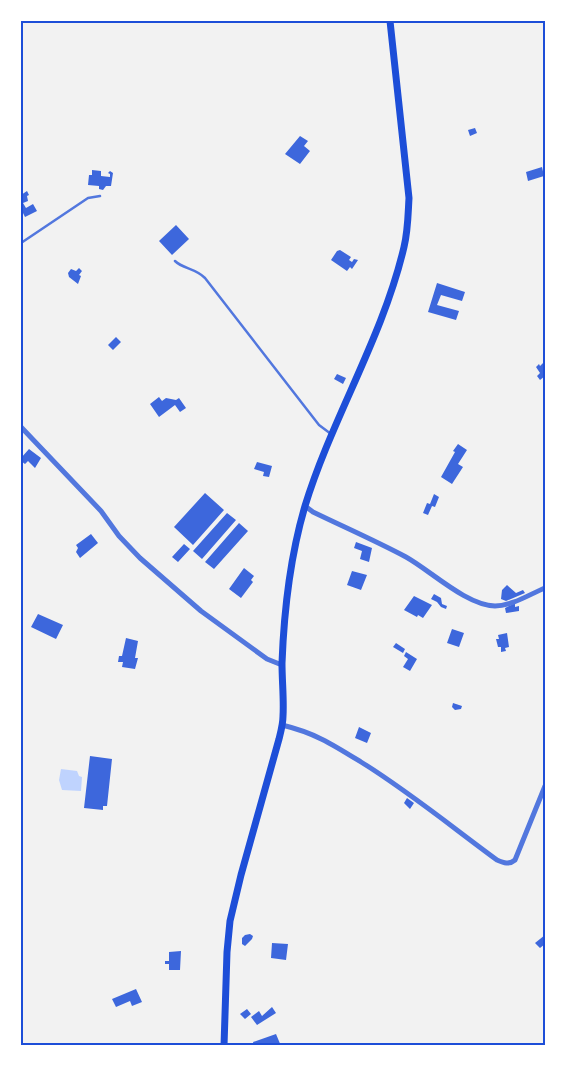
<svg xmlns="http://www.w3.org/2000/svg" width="566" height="1067" viewBox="0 0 566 1067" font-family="Lora,serif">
<rect width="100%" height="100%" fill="#f2f2f2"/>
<path fill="#bfd3fe" d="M61 769 77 771 79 776 82 777 81 791 62 790 59 780Z"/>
<path fill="#3d67dc" d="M475 128 477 133 470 136 468 130Z
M300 136 308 141 304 146 310 151 300 164 285 154Z
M542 167 544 176 528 181 526 172Z
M92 170 101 171V176L110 177V174L108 173 110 171 113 173 111 186H106L103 190 99 189V186L88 185 89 175H92Z
M27 191 29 195 27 196 28 201 23 203 26 208 33 204 37 211 25 217 21 209V195Z
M176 225 189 239 172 255 159 241Z
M340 250 351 257 349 260 352 262 354 259 358 260 352 269 350 267 347 271 331 260 337 251Z
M79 268 82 271 79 275 81 276 78 284 69 277 68 273 71 269 76 271Z
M437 283 465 292 462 301 441 295 437 305 459 311 456 320 428 312Z
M116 337 121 342 113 350 108 345Z
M545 361V376L540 380 537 376 540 373 536 367 539 364 540 366Z
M337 374 346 378 343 384 334 379Z
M159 397 162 401 166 398 176 400 179 398 186 408 180 412 175 405 159 417 150 404Z
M458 444 467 450 458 464 463 467 452 484 441 477 455 452 453 451Z
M29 449 41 458 35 468 28 461 25 464 21 461V458Z
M257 462 272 466 269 477 263 476 264 472 254 469Z
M205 493 224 510 193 545 174 527Z
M434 494 439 497 435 507 432 506 428 515 423 513 427 503 430 504Z
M227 513 236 520 202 559 193 551Z
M239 523 248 531 214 569 205 562Z
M91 534 98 543 80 558 76 552 78 548 76 545Z
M356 542 372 548 369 562 360 559 362 551 354 548Z
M184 544 190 549 178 562 172 557Z
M244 568 254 576 251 580 253 582 241 598 229 589Z
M352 571 367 575 361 590 347 585Z
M507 585 516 593 523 590 525 593 506 601 501 599 502 590Z
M434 594 441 598 442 604 447 606 446 609 441 607 437 602 431 599Z
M414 596 432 605 423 618 418 615 417 617 404 610Z
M515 603V607L519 606V611L506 613 505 608Z
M38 614 63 625 56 639 31 627Z
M452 629 464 633 459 647 447 643Z
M507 633 509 647 505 648 506 651 501 652V647H498L496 639H499L498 635Z
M126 638 138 641 135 658H138L135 669 122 667 123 662H118L119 656H122Z
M396 643 405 649 403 653 393 647Z
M406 652 417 659 410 671 403 667 408 659 404 656Z
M453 703 462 706 461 709 455 710 452 707Z
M359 727 371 733 367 743 355 738Z
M90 756 112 759 107 806H103V810L84 808Z
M407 798 414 803 410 809 404 803Z
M250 934 253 936 252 939 245 946 242 944V938L245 935Z
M545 935V944L540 948 535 943Z
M272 943 288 944 286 960 271 958Z
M181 951 180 970H169V964H165V961H169V952Z
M136 989 142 1002 132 1006 130 1001 116 1007 112 999Z
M272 1007 276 1013 257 1025 251 1017 259 1011 262 1016Z
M247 1009 251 1014 245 1019 240 1014Z
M276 1034 281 1046H254L253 1042Z"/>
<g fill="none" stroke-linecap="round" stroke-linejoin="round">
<path stroke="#5277de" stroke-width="2.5" d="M21 243 88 198 100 196
M175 261C183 269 195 268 205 278L319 425 331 434"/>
<path stroke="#5277de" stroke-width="5" d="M21 427 101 511 119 536 140 558 201 611 267 659 282 665
M305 506 313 512C344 527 376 541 406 557 431 571 466 605 495 606 512 606 530 594 545 588
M282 725C315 733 332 744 361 762 408 791 452 827 497 860 504 863 509 865 515 860L545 786"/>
<path stroke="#1d4ed8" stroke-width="7" d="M224 1046 227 952 230 921 241 875 279 739C281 731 283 724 283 716 284 699 282 681 282 663 284 610 290 557 305 506 332 418 383 337 404 247 408 231 408 215 409 198L390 21"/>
</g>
<rect width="566" height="1067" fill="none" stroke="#ffffff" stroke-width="45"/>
<rect x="22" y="22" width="522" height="1022" fill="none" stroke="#1d4ed8" stroke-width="2"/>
</svg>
